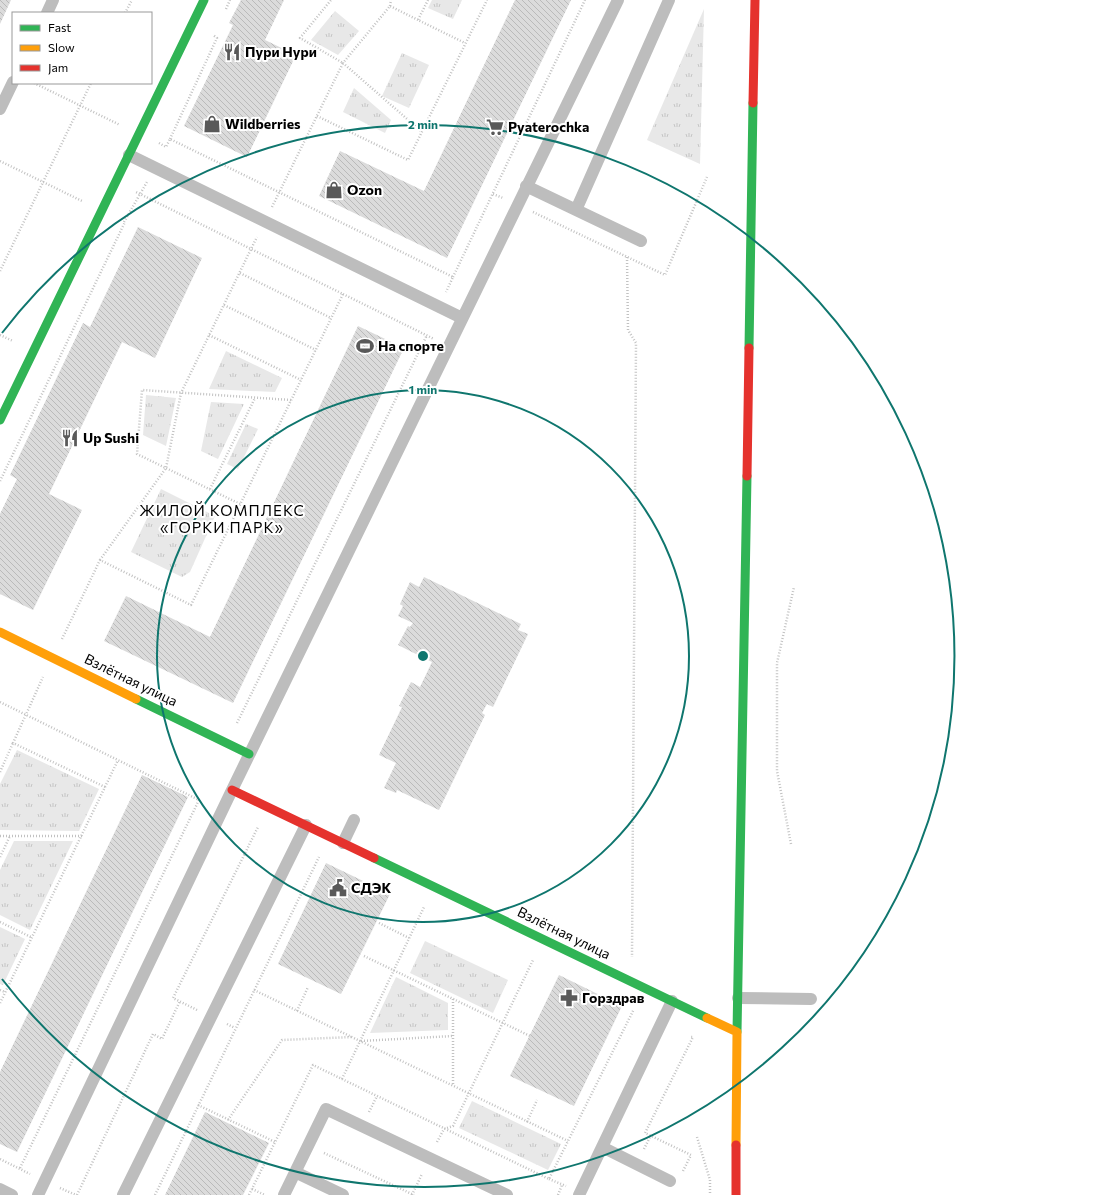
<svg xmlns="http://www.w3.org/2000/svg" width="1104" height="1195" viewBox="0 0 1104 1195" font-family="Commissioner,sans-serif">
<defs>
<pattern id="park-tufts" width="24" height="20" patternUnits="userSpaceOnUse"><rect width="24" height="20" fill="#e8e8e8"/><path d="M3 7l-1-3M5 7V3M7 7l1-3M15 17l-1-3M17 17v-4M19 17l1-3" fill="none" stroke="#c5c5c5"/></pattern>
<pattern id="building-back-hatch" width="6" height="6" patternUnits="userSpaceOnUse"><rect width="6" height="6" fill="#dbdbdb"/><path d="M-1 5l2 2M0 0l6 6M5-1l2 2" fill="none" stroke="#bababa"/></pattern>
</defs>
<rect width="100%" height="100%" fill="#fff"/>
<path fill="url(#park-tufts)" d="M432 0H462L453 19 428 8Z
M704 9 700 164 647 140Z
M335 11 359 31 338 55 311 40Z
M402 53 429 65 409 108 382 96Z
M354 88 391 120 385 133 343 112Z
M226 351 282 378 275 392 209 389Z
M146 395 176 398 166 446 143 435Z
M211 402 244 404 218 459 201 451Z
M246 424 258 429 238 469 227 464Z
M161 489 215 516 190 572 182 577 131 552Z
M17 750 99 789 79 831 0 830V784Z
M14 841H73L30 930 0 915V870Z
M0 927 25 939 3 985 0 984Z
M425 941 508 980 493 1013 410 973Z
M396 977 448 1003V1030L370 1033Z
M472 1101 561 1144 548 1170 459 1128Z"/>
<path fill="url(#building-back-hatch)" d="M0 0H11L0 24Z
M241 0H284L265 40 296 55 247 157 184 126 233 25 229 23Z
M515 0H571L447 258 319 196 340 151 424 191Z
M138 227 202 258 155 358 122 342 49 494 82 510 33 610 0 594V514L17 479 10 475 83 323 90 327Z
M358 326 404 348 233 703 104 641 126 596 210 637Z
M424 577 521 624 518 630 528 634 493 707 487 704 482 713 485 715 439 810 397 790 396 793 384 788 396 763 379 755 402 707 399 706 411 682 420 687 432 662 398 645 408 626 410 627 413 623 398 616 403 606 400 604 410 582 419 587Z
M142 775 188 797 17 1152 0 1144V1072Z
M326 863 390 894 341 994 278 964Z
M559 975 622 1006 574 1106 510 1076Z
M205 1112 269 1143 243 1195H165Z"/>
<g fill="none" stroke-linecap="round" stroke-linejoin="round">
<path stroke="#c2c2c2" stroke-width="2.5" stroke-dasharray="1 2" stroke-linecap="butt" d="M428 0 418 20 465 43
M390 6 391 0
M226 9 230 0
M125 13 132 0
M418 20 390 6 343 63 422 132
M34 83 120 125
M317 116 408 160 487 0
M170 139 217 38 213 35
M159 143 166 147 170 139 453 277 446 292
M0 161 82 201
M493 194 503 198
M272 207 343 63 300 38 331 0
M533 212 665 275 707 177
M124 222 147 182
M627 257 628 330 636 343 632 957
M0 271 91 83
M240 273 331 318
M453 277 585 0
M343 294 434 339
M224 305 316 350
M0 335 13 341
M209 335 301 380
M0 481 125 222
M210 489 255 398
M240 504 137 454 142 390 291 400
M100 560 166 468 181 393 251 249 136 192
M62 639 100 560 191 605 343 294 251 249 257 237
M0 702 199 800 20 1168
M237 723 427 335
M0 772 13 743
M105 787 118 760
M0 836H82
M791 844 777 771V663L794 587
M0 857 10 836
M0 922 31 937
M379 923 409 938
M364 956 530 1036
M0 990 5 992
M254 990 568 1141
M453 999V1086
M0 1003 105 787 13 743 43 677
M197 1010 173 998 258 827H259
M297 1011 308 987
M227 1024 235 1028
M361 1041 453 1036
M342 1079 424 907
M198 1105 275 1142
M369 1112 377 1096
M228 1120 282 1040 352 1037
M527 1122 537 1100
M697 1137 710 1180V1195
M437 1142 444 1129 453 1126 533 960
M644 1149 651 1135
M324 1153 414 1195
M0 1159 30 1174
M683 1171 691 1155 645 1133 693 1037H691
M549 1179 566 1186
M60 1188 76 1195
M252 1189 265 1195
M77 1195 153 1034 162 1039 180 1001
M155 1195 319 857
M249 1195 313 1065 549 1179 634 1009
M412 1195 422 1174
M558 1195 562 1185"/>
<path stroke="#bdbdbd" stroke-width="12" d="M47 13 53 0
M0 109 13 82
M129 155 462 318
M526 186 641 241
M576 210 669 0
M343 843 354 820
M738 998 811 999
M602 1147 670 1181
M295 1172 343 1195
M0 1189 12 1195
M38 1195 232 790 618 0
M123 1195 306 825
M284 1195 326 1109 507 1195
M579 1195 672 1001"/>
<path stroke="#30b455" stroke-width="9" d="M749 348 753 103
M0 420 204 0
M136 699 249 754
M374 858 707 1018
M737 1032 747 476"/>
<path stroke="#ff9f0a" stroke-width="9" d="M0 632 136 699
M707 1018 737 1032 736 1145"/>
<path stroke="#e5322d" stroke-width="9" d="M753 103 755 0
M747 476 749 348
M232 790 374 858
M736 1195V1145"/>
</g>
<g fill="none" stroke="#0f766e" stroke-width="2">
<circle cx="423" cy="656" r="266"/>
<path d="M2 333A531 531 0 1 1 2 979"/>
</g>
<defs>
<g id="restaurant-bare" transform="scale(1.38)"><path d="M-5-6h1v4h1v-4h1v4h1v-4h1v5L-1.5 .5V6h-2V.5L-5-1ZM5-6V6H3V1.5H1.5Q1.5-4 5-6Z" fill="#595959" stroke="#fff" stroke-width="2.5" paint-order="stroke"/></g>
<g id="shop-bare" transform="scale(1.38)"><path d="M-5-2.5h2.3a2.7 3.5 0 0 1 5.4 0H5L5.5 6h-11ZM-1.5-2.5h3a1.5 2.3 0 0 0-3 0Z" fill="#595959" stroke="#fff" stroke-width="2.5" paint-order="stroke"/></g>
<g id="supermarket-bare" transform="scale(1.38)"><path d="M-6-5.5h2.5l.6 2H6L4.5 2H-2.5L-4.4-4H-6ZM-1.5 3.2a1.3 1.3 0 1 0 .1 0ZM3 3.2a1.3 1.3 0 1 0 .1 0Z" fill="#595959" stroke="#fff" stroke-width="2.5" paint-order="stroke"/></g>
<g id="stadium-bare" transform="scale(1.38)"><path d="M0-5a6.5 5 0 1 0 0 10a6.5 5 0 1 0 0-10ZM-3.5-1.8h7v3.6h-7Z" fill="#595959" stroke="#fff" stroke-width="2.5" paint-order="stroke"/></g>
<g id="civic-bare" transform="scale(1.38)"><path d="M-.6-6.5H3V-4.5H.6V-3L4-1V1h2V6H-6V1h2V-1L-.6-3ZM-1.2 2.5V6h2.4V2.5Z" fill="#595959" stroke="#fff" stroke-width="2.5" paint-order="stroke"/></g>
<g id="pharmacy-bare" transform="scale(1.38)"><path d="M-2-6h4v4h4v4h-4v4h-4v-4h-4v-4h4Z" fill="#595959" stroke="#fff" stroke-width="2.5" paint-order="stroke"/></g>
</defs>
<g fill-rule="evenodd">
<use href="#restaurant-bare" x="232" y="52"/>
<use href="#shop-bare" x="212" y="124"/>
<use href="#supermarket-bare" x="495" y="127"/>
<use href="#shop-bare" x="334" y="190"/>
<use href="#stadium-bare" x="365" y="346"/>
<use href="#restaurant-bare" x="70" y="438"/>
<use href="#civic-bare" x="338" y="888"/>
<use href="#pharmacy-bare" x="569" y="998"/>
</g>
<g text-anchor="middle" stroke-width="4" stroke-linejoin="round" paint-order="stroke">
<g font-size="14" font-weight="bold" fill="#000" stroke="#fff" text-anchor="start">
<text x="245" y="57">Пури Нури</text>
<text x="225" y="129">Wildberries</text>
<text x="508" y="132">Pyaterochka</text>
<text x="347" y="195">Ozon</text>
<text x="378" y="351">На спорте</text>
<text x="83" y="443">Up Sushi</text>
<text x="351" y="893">СДЭК</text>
<text x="582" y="1003">Горздрав</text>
</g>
<g font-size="14" fill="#000" stroke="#fff">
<text transform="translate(131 680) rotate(26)" y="5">Взлётная улица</text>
<text transform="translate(564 933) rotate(26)" y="5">Взлётная улица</text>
</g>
<g font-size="15" letter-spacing="1" fill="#000" stroke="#fff">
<text x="222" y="516">ЖИЛОЙ КОМПЛЕКС<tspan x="222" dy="17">«ГОРКИ ПАРК»</tspan></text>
</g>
</g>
<circle cx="423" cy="656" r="6" fill="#0f766e" stroke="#fff" stroke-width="2"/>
<g font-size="12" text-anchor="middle" font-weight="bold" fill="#0f766e" stroke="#fff" stroke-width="4" stroke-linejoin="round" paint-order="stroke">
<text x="423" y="129">2 min</text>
<text x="423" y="394">1 min</text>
</g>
<rect x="12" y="12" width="140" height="72" fill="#ffffff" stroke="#999999"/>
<rect x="20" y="25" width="20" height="6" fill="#30b455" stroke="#999999"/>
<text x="48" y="32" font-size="12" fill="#000000">Fast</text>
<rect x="20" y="45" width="20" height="6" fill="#ff9f0a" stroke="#999999"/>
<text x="48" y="52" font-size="12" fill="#000000">Slow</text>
<rect x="20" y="65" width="20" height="6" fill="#e5322d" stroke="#999999"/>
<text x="48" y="72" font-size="12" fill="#000000">Jam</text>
</svg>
